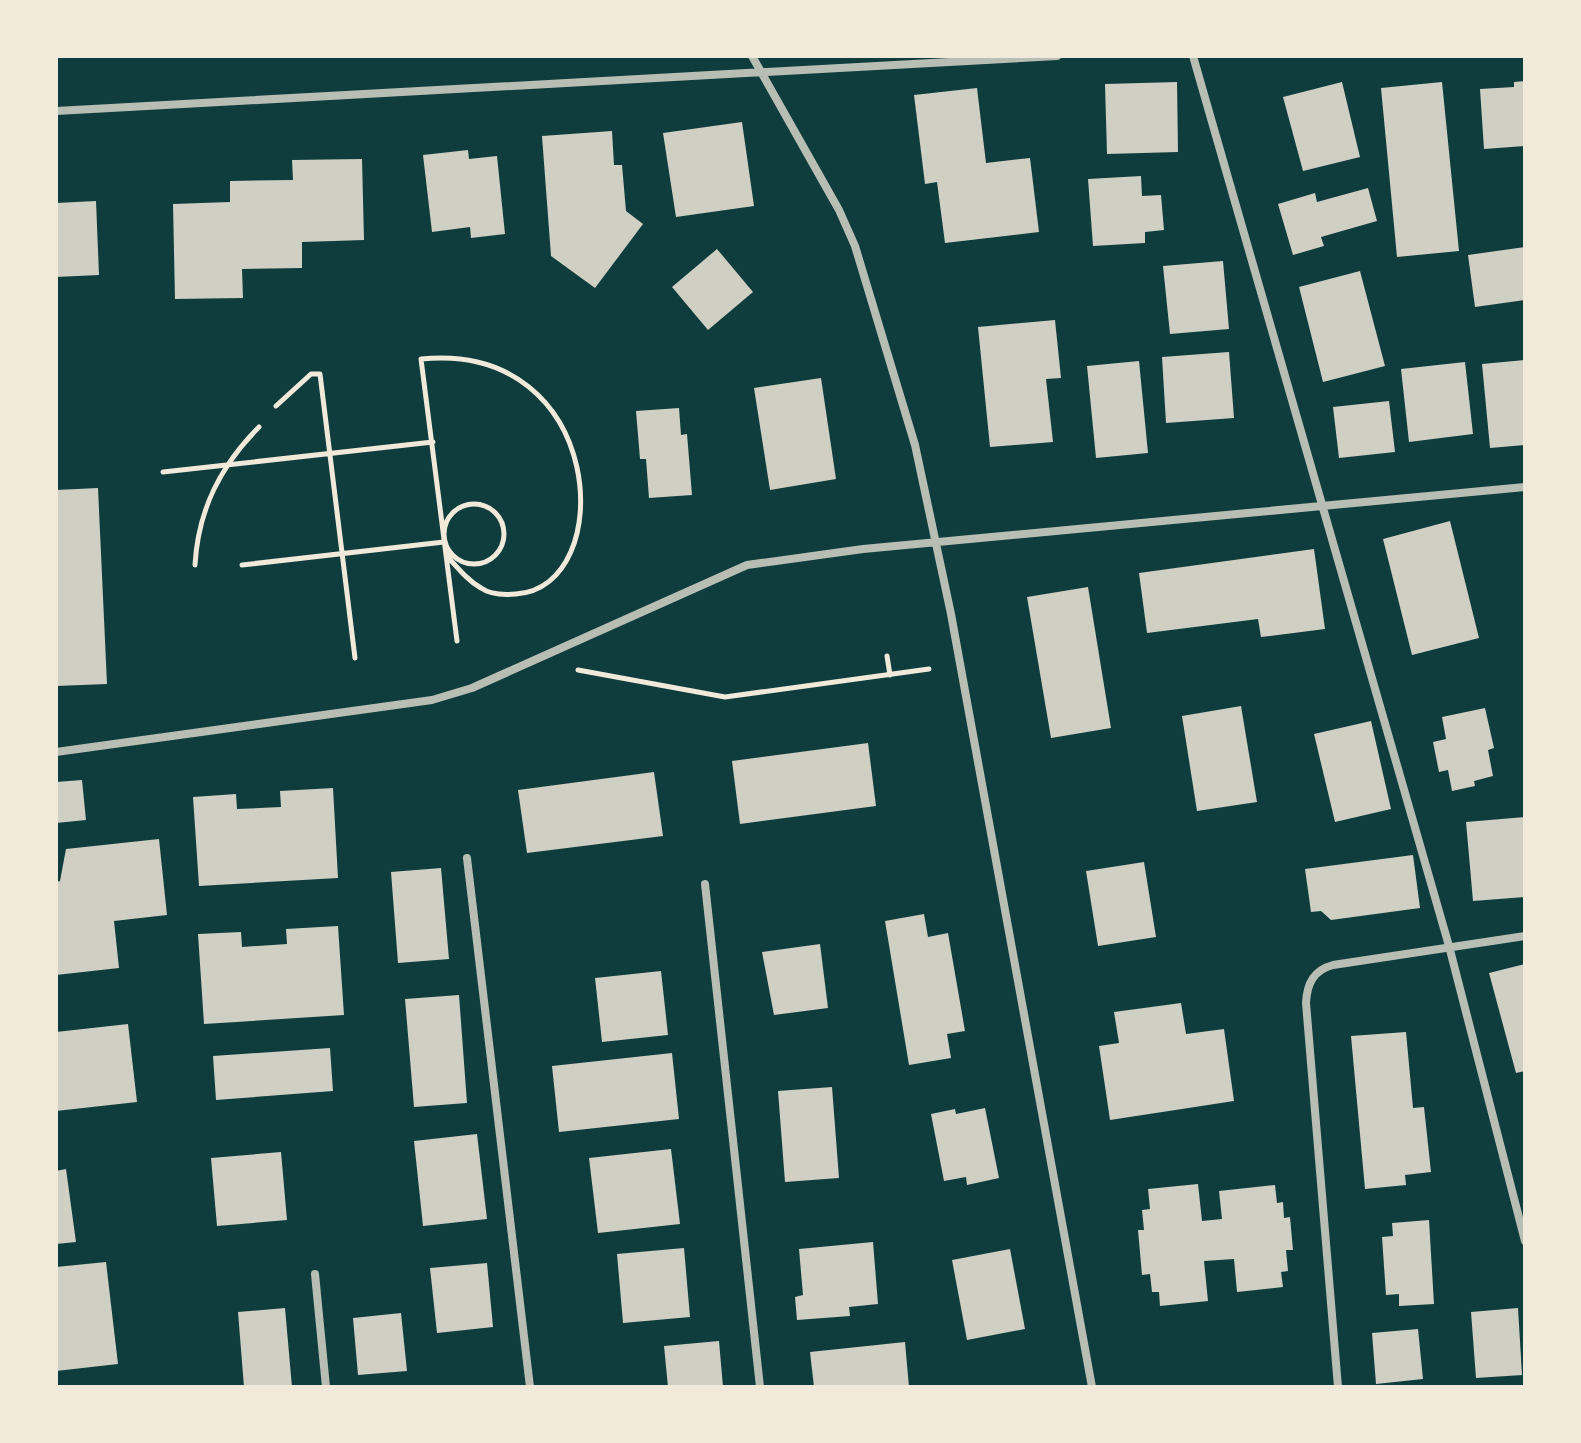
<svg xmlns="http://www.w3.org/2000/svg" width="1581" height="1443" viewBox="0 0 1581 1443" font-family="Quicksand,sans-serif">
<rect width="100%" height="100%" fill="#0f3d3e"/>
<path fill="#cfcfc3" d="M1525 81V146L1484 149 1480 89 1514 87V82Z
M1177 82 1178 152 1107 154 1105 84Z
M1342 82 1360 157 1303 171 1283 97Z
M1442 82 1459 251 1397 257 1381 88Z
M977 88 986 163 1030 158 1039 232 945 243 937 182 925 184 914 95Z
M742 122 754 206 676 217 663 133Z
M612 131 614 165H622L626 211 643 224 595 288 551 256 542 136Z
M468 150 469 159 497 156 505 234 471 238 470 227 432 232 423 155Z
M362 159 364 240 302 242V268L242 269 243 298 175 299 173 204 230 202V181L293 180 292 160Z
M1141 176 1142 196 1161 195 1164 230 1145 232V243L1093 246 1088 179Z
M1368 188 1377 221 1321 237 1324 246 1293 255 1278 204 1315 193 1317 202Z
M96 201 99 275 56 277V203Z
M1525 247V300L1475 307 1468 255Z
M717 249 753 292 708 330 672 287Z
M1223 261 1229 329 1170 334 1163 266Z
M1360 271 1385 366 1323 382 1299 287Z
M1055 320 1061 378 1046 379 1053 442 990 447 978 327Z
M1229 352 1234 418 1166 423 1162 357Z
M1525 360V445L1490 448 1482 364Z
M1139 361 1148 453 1096 458 1087 366Z
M1465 362 1473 434 1409 442 1401 369Z
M821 378 836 479 770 490 754 388Z
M1389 401 1395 452 1339 458 1333 407Z
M679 408 681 435 687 434 692 495 649 498 646 459H640L636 411Z
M98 488 107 684 56 686V490Z
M1450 521 1479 638 1412 655 1383 539Z
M1314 549 1325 629 1261 637 1258 619 1147 633 1139 573Z
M1088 587 1111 728 1051 738 1027 597Z
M1241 706 1257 802 1197 811 1182 716Z
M1485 708 1494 748 1488 750 1493 776 1474 781 1475 786 1452 791 1448 770 1439 772 1433 742 1446 739 1442 717Z
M1371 721 1391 809 1335 822 1314 734Z
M868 743 876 806 740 824 732 761Z
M654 772 663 836 527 853 518 790Z
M82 780 86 820 56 823V782Z
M333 788 338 878 199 886 193 797 236 794 237 809 281 807 280 791Z
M1525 817V897L1473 901 1466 822Z
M159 839 167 915 114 921 119 968 56 975V882L60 881 66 849Z
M1413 855 1420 908 1331 920 1321 911 1311 912 1305 869Z
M1144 862 1156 937 1098 946 1086 871Z
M441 868 449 959 398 963 391 872Z
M924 914 928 937 948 933 965 1031 947 1034 951 1058 909 1065 885 921Z
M338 926 344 1015 204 1024 198 934 241 932 242 947 287 944 286 929Z
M820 944 828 1008 774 1015 762 952Z
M1525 964V1071L1516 1073 1489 973Z
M661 971 668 1035 602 1042 595 978Z
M459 995 467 1103 414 1107 405 999Z
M1181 1003 1186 1034 1224 1029 1234 1101 1110 1120 1099 1046 1119 1043 1114 1012Z
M128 1024 137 1102 56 1111V1032Z
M1406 1032 1413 1108 1424 1107 1431 1172 1405 1175 1406 1185 1365 1189 1351 1036Z
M330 1048 333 1091 216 1100 213 1056Z
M672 1053 679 1119 559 1132 552 1066Z
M832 1087 839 1178 785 1182 778 1091Z
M985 1108 999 1178 967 1185 966 1177 944 1181 931 1114 955 1109 956 1114Z
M477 1134 487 1219 423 1226 414 1141Z
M671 1149 680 1224 598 1233 589 1158Z
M281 1152 287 1220 217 1226 211 1158Z
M66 1169 76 1242 56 1244V1171Z
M1198 1184 1202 1221 1222 1219 1219 1191 1275 1185 1277 1203 1283 1202 1284 1218 1290 1217 1293 1250H1286L1288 1271 1281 1272 1283 1287 1237 1292 1234 1259 1204 1261 1208 1301 1160 1306 1159 1292H1152L1150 1274 1142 1275 1138 1230H1144L1142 1210 1150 1209 1148 1189Z
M1429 1220 1434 1304 1399 1306V1294L1386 1295 1382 1237 1393 1236 1392 1223Z
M873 1242 878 1304 849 1307 850 1316 797 1320 795 1297 803 1295 799 1249Z
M684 1248 690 1317 623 1323 617 1254Z
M1010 1249 1025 1329 967 1340 952 1260Z
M106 1262 118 1364 56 1371V1267Z
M487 1263 493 1327 437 1333 430 1268Z
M285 1308 292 1387H244L238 1312Z
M1518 1308 1522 1375 1476 1378 1471 1312Z
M401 1313 407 1371 358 1375 353 1318Z
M1418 1329 1423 1379 1376 1384 1372 1333Z
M719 1341 723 1387H668L664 1346Z
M905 1342 909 1387H814L810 1352Z"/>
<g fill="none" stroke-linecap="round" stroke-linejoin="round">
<path stroke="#f1e9da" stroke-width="5" d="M276 406 311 374H320L355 658
M163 472 433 442
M444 534a30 30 0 1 1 60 0a30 30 0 1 1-60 0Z
M446 555C457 567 467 580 481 588 491 595 505 595 516 594 619 588 607 340 421 359L457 641
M195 565C198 510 220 466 259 427
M242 565 444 542
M887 656 890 675
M578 670 725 697 929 669"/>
<path stroke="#b8beb3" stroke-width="8" d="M752 56 839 210 855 246 915 445 951 614 1092 1387
M1193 56 1449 946 1525 1241
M56 111 1057 56
M56 752 432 700 472 688 747 565 863 549 1525 487
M467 858 530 1387
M705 884 760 1387
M315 1274 326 1387
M1338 1387 1306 1003C1307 983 1314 970 1333 965L1525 936"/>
</g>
<rect width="1581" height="1443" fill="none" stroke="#f1e9da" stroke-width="116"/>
</svg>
